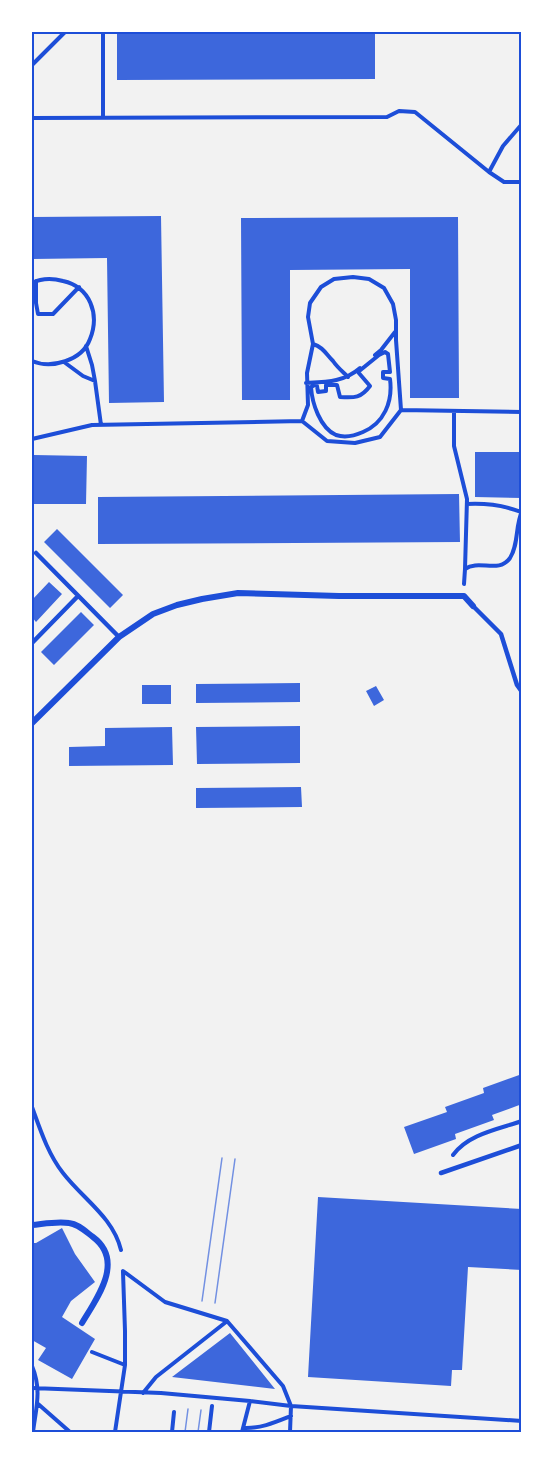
<svg xmlns="http://www.w3.org/2000/svg" width="553" height="1464" viewBox="0 0 553 1464" font-family="Raleway,sans-serif">
<rect width="100%" height="100%" fill="#f2f2f2"/>
<path fill="#3d67dc" d="M117 32H375V79L117 80Z
M161 216 164 402 109 403 107 258 32 259V217Z
M458 217 459 398H410V269L290 270V400H242L241 218Z
M475 452H522V498L475 497Z
M34 455 87 456 86 504H33Z
M459 494 460 542 98 544V497Z
M57 529 123 595 110 608 44 542Z
M49 582 62 594 36 622 32 617V600Z
M81 612 94 625 54 665 41 652Z
M300 683V702L196 703V684Z
M142 685H171V704H142Z
M376 686 384 700 374 706 366 691Z
M300 726V763L197 764 196 727Z
M172 727 173 765 69 766V747L105 746V728Z
M301 787 302 807 196 808V788Z
M522 1074V1104L492 1115 494 1120 455 1134 456 1139 414 1154 404 1127 447 1112 445 1107 484 1093 483 1088Z
M318 1197 522 1209V1270L468 1267 462 1370H452L451 1386 308 1377Z
M62 1228 75 1254 95 1282 71 1301 62 1317 95 1339 72 1379 38 1360 46 1348 32 1340V1243H36Z
M230 1333 275 1389 172 1377Z"/>
<g fill="none" stroke-linecap="round" stroke-linejoin="round">
<path stroke="#1d4ed8" stroke-width="4" d="M103 32V118
M32 65 65 32
M32 118 387 117 399 111 415 112 489 172 504 182H522
M489 172 503 146 522 124
M36 281V303L38 314H53L79 287
M32 283C42 278 52 278 63 281 90 287 100 314 90 339 82 361 51 369 32 361
M313 344C323 347 326 354 333 361 337 367 343 372 348 377
M385 352 388 354 390 372H383V378L390 379C393 402 384 423 363 432 354 436 345 438 336 435 320 428 312 403 311 387L315 385 317 386 318 392 326 391V385H337L340 397C355 398 361 398 370 386L358 372 379 355Z
M375 355 381 350 395 332
M64 362 83 376 95 381 92 365 86 346
M95 381 101 425
M306 383C327 382 344 382 360 368
M454 411V446L467 499 465 569
M302 421 308 405 307 373 313 344 308 317 310 303 321 287 334 279 353 277 369 279 384 288 393 304 396 320V340L401 410
M32 439 92 425 302 421 327 441 355 443 380 437 401 410 522 412
M467 504C486 503 503 505 521 512
M464 584 465 569C479 559 499 574 510 558 519 544 515 526 522 511
M32 1107C40 1129 48 1154 63 1173 83 1199 113 1217 121 1250
M453 1155C468 1134 499 1129 522 1121
M123 1271 165 1302 227 1321 283 1386 291 1406 290 1432
M92 1352 125 1365
M32 1366C42 1390 36 1408 33 1432
M32 1388 161 1393 250 1401 291 1406 522 1421
M143 1393 156 1377 226 1322
M37 1403 70 1432
M243 1428C260 1429 276 1422 291 1416
M115 1432 125 1365V1331L123 1272
M172 1432 174 1412
M209 1432 212 1406
M242 1432 250 1401"/>
<path stroke="#1d4ed8" stroke-width="4.5" d="M36 553 119 637
M473 606 501 634 517 685 522 692
M32 643 78 596
M441 1173 522 1145"/>
<path stroke="#1d4ed8" stroke-width="6" d="M32 723 119 637 153 614 177 605 202 599 238 593 339 596H464L473 606
M32 1225C43 1224 57 1221 69 1223 78 1224 85 1231 93 1237 125 1261 97 1298 82 1323"/>
<path stroke="#7290e2" stroke-width="1.5" d="M202 1301 222 1158
M215 1303 235 1159
M185 1432 188 1409
M198 1432 201 1410"/>
</g>
<rect width="553" height="1464" fill="none" stroke="#ffffff" stroke-width="66"/>
<rect x="33" y="33" width="487" height="1398" fill="none" stroke="#1d4ed8" stroke-width="2"/>
</svg>
